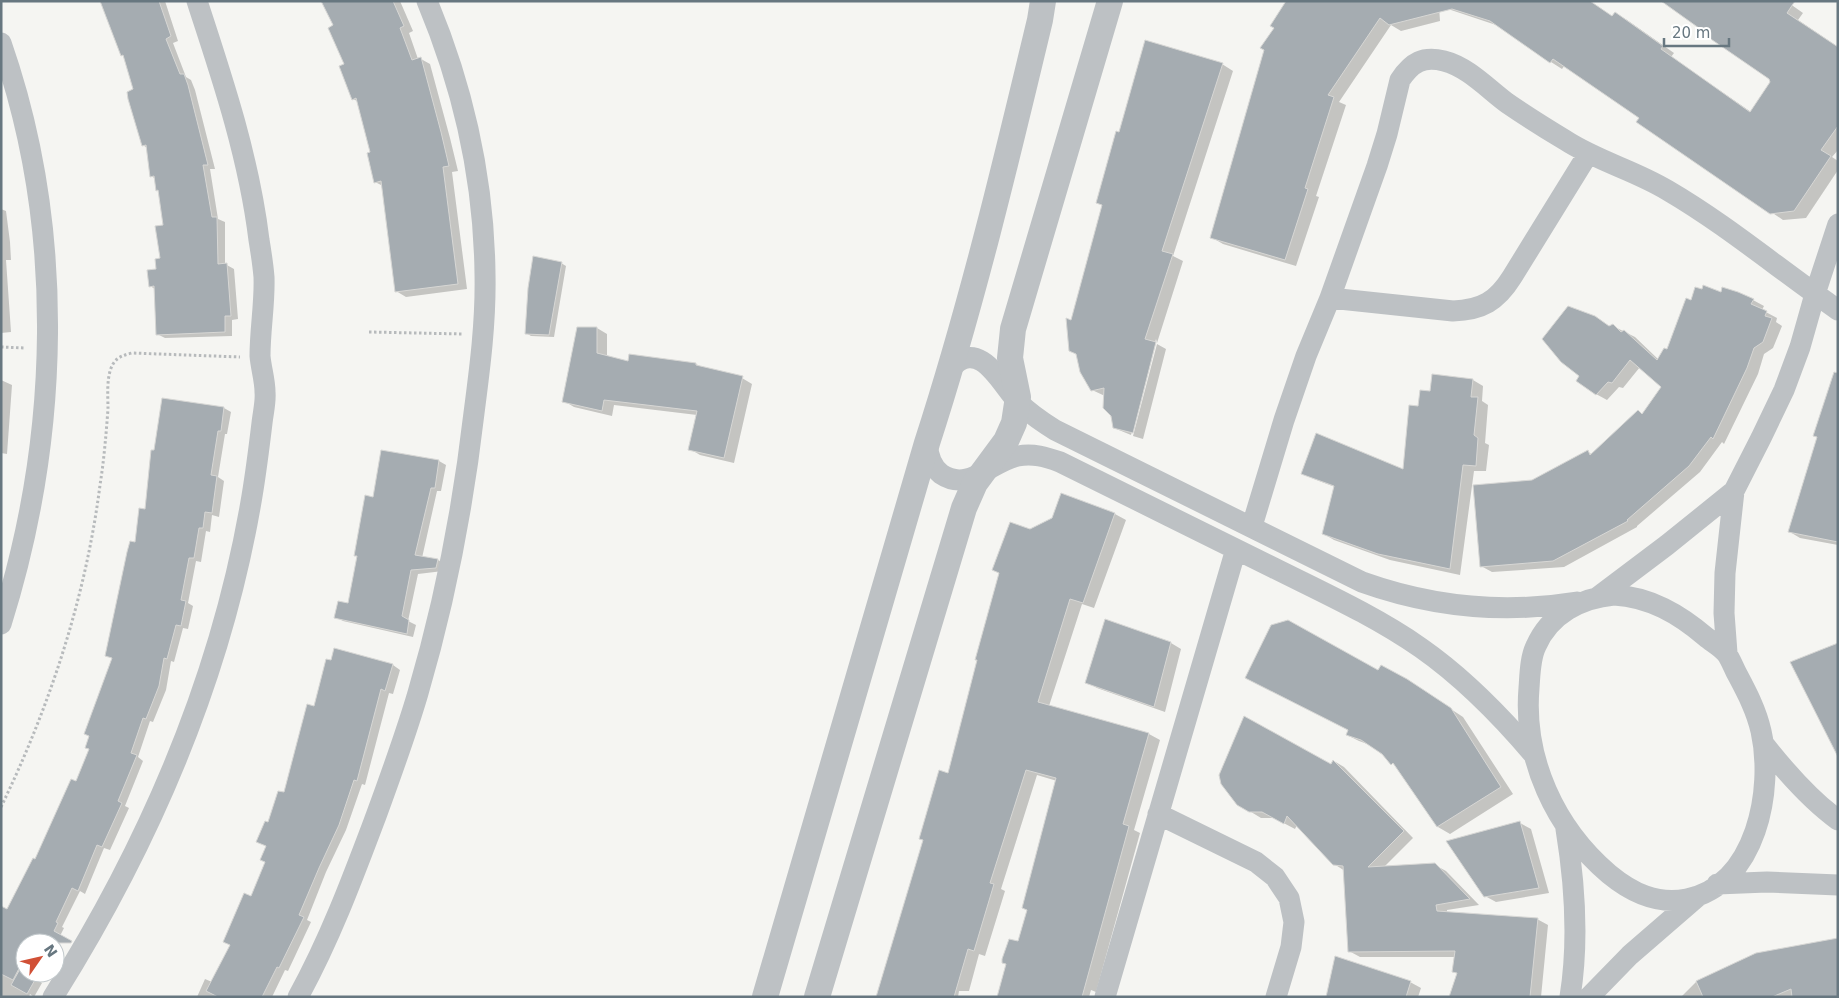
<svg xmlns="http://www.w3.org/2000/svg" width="1839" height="998" viewBox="0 0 1839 998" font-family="'DejaVu Sans',sans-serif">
<rect width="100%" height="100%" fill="#f5f5f2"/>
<path fill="#0003" d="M107 1H165L178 41 173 43 186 77 191 80 195 90 215 169H210L218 219 225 222V264L234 269 238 319 232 320V336L165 338 157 334 155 289 150 286 162 260 164 226 160 191 157 190 156 179 151 176 147 148 143 145 135 90 125 56 122 55Z
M323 1H400L413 31 409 33 418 59H421L430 64 450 138 458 171 452 172 467 289 406 297 396 291 383 186 375 182 372 153 359 102 353 99 346 65 335 26Z
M1288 1H1349L1359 8 1356 1H1590L1613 17 1615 13 1627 20 1674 53 1671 57 1751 112 1772 82 1770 79 1704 32 1705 31 1663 1H1786L1803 13 1798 20 1838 47V150L1832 157 1838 161V170L1806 218 1783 220 1638 122 1640 118 1565 65 1562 69 1551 62 1499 26 1439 6 1440 21 1401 31 1391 25 1339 102 1346 105 1316 196 1319 197 1296 266 1223 244 1211 237 1265 50 1262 48 1276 28 1271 25Z
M1222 64 1233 71 1173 256 1183 261 1157 343 1156 339 1131 435 1114 428 1105 396 1092 390 1071 321 1103 206 1097 202 1120 133Z
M1 209 6 211 10 242 11 260H6L11 332 1 333Z
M561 263 566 266 554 337 531 336 526 333Z
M1722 293 1753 300 1764 306 1762 310 1777 318 1776 322 1782 326 1773 348 1764 354 1758 374 1724 444 1722 442 1700 472 1637 526V527L1564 567 1492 572 1481 566 1532 481 1588 452 1593 455 1638 412 1643 415 1663 387 1640 367 1623 388 1619 387 1607 400 1596 394 1595 317 1610 327 1613 326 1635 337 1659 360 1668 350 1692 301Z
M597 328 607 334V357L629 362 630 355 696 364 703 368 742 378 752 384 734 463 700 455 690 449 697 415 614 405 612 416 574 407 564 401Z
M1157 344 1166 349 1143 439 1133 436Z
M1838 377V545L1800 538 1790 532Z
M1 380 12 385 7 454 1 453Z
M1473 380 1483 386 1482 401 1488 405 1485 443 1489 445 1486 471H1474L1460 575 1390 560 1334 540 1324 534 1335 487 1314 479 1303 473 1404 471 1419 408 1431 392Z
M224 408 231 412 227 434H225L218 477 224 481 219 517 212 515 210 532 206 531 201 562 196 561 188 603 193 606 188 629 183 628 174 662 171 661 166 690 153 722 150 721 138 757 143 761 125 806 129 808 110 850 104 848 85 894 80 891 62 927 64 928 60 936 62 937 55 950V943H25V973H43L39 981 42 983 34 997 30 994 29 997H1V907L8 911 77 783 91 750 113 659 107 656 136 543 146 510Z
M439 461 446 465 441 491H437L422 558 438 560 445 564 443 571 418 574 408 621 416 625 413 637 343 621 336 617 349 605 358 557 355 555 374 498Z
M1115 514 1126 520 1094 608 1082 604 1049 706 1149 734 1160 740 1134 830 1140 833 1096 992 1091 990 1089 997H999L1008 965 1003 962 1019 943 1028 910 1057 781 1037 775 1001 889 1005 891 985 956 979 954 969 991H959L958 997H877L949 775 1030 531Z
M1171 643 1181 649 1165 712 1097 688 1087 682Z
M393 665 400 670 393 694 389 693 365 785 362 784 346 830 326 872 307 920 311 922 288 971 285 970 272 997H197L205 979 212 982 232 946 266 862 269 824 285 794 315 708Z
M1379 672 1407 680 1463 717 1513 794 1450 834 1438 827 1398 767 1370 745 1359 741 1347 735Z
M1334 761 1344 767 1413 838 1384 867 1435 865 1446 871 1479 905 1447 910V913L1537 919 1548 925 1541 997H1450L1458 974 1454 972 1456 957H1360L1349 951 1345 871 1334 864 1297 825 1295 829 1274 818H1261L1238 804 1332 765Z
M1520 823 1531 829 1549 893 1496 902 1485 896Z
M1756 954 1838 997H1681L1696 982Z
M1410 982 1421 988 1418 997H1327Z"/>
<path fill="#a5acb1" stroke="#d7d7d5" d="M100 1H159L171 36 166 39 180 74H184L188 85 208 165H203L212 217H217L218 264 227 263 231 316H225V332L156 335 154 286 149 287 147 270 156 269 155 259 160 258 155 226 163 225 158 190 156 191 154 176 150 177 146 145 142 146 128 99 127 92 133 89 123 55 121 56Z
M321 1H393L404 26 400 28 412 60 421 57 441 132 449 166 443 167 458 284 395 292 381 181 374 183 367 153 370 152 356 98 352 100 339 66 344 64 328 28 333 25Z
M1286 1H1590L1612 16 1615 12 1663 46 1661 49 1750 112 1770 82 1769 79 1702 33 1703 31 1661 1H1795L1787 13 1838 47V126L1821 150 1831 156 1794 211 1770 214 1636 122 1639 118 1553 59 1550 63 1490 21 1452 9 1389 25 1380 18 1328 95 1334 97 1305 188 1308 189 1285 260 1210 238 1264 50 1260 48 1274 28 1270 26Z
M1145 40 1223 63 1162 251 1173 254 1145 339 1156 342 1133 433 1113 428 1111 416 1103 408 1104 388 1091 391 1080 372 1076 354 1069 351 1066 318 1071 320 1102 205 1096 203 1116 131 1119 132Z
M533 256 562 262 549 335 525 334 528 288Z
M1703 285 1721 292 1722 287 1738 292 1754 299 1751 304 1767 311 1765 316 1772 318 1763 342 1754 348 1747 368 1713 439 1711 437 1689 466 1627 520 1628 521 1553 561 1480 567 1473 485 1532 480 1588 450 1590 455 1638 410 1642 414 1661 387 1630 360 1612 383 1608 382 1596 395 1576 381 1579 376 1561 362 1542 339 1568 306 1595 316 1609 326 1613 324 1621 332 1624 330 1657 360 1664 348 1667 349 1686 298 1691 300 1695 287 1702 289Z
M577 327H597V353L628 361 629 354 696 363V365L743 376 724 458 688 450 697 411 604 400 602 411 562 402Z
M1834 372 1838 373V542L1788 532 1817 437 1813 436Z
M1432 374 1473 379 1471 397H1478L1474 435 1478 438 1476 466 1463 465 1450 569 1378 554 1322 534 1334 486 1301 474 1316 433 1403 469 1409 405 1418 406 1420 390 1430 391Z
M162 398 224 407 221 431H218L211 475 217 476 212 513 205 512 203 528H199L194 558H189L181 600 186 601 181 626 176 625 167 659 164 658 159 686 146 719 143 718 131 753 137 755 118 801 122 803 102 847 97 845 78 891 72 888 56 922 58 923 54 931 72 941 71 943H25V957L13 980 1 974V906L7 909 33 858 35 859 71 779 76 781 89 749 85 748 89 736 84 734 112 658 105 656 127 552 130 541 135 542 139 508 145 509 151 450H154Z
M381 450 439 460 435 488H431L415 555 438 559 436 568 411 570 402 616 409 620 407 634 334 618 338 601 348 603 357 556H354L365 495 373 497Z
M1061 493 1115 513 1083 603 1070 599 1038 702 1149 733 1123 824 1129 826 1082 997H997L1006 964 1002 963V959L1009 939 1018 941 1027 910 1022 908 1056 778 1026 770 990 883 994 884 974 951 968 949 954 997H876L923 840 919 839 939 770 948 773 977 660H975L999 573 992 570 1010 522 1030 529 1052 518Z
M1105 619 1171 642 1154 707 1085 683Z
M1288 620 1378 670 1381 665 1407 679 1451 708 1501 787 1437 827 1393 763 1391 765 1382 754 1361 740 1346 735 1348 730 1245 678 1271 625Z
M1838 643V757L1790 662Z
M334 648 393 664 385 691 381 689 357 781 354 780 339 825 319 868 299 915 304 917 279 968 277 967 262 997H218L206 991 230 945 223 942 244 893 251 896 265 862 260 860 266 846 256 842 265 821 268 822 278 791 284 792 307 704 314 706 326 659 331 660Z
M1244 716 1331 764 1333 760 1404 831 1368 867 1435 863 1470 899 1436 905 1437 911 1538 918 1530 997H1449L1457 973 1452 972 1455 951 1348 952 1343 866 1333 865 1287 816 1284 824 1262 812H1249L1237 805 1221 784 1219 775Z
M1520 821 1539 888 1484 897 1446 841Z
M1838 938V997H1792L1791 989 1772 997H1703L1696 981 1756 953Z
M1335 956 1411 981 1406 997H1326Z
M20 969 25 973 36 978 27 994 11 985Z"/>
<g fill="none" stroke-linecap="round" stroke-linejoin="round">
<path stroke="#b7babc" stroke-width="3" stroke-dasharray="2.5 2.5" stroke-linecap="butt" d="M369 332 463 334
M1 347 25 348
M1 807C50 706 86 596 100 485 104 460 106 435 108 409 108 396 106 376 113 364 117 357 124 355 132 353L240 357"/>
<path stroke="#bdc1c4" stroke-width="21" d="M1 43C66 229 60 437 1 624
M1330 298 1453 311C1482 310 1497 301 1512 277L1588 154
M952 367C981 338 1001 385 1018 402 1029 413 1042 422 1055 430L1362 582C1432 607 1504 614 1577 602
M927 443C928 455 931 466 941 474 969 493 991 461 1018 456 1033 453 1046 457 1060 462 1131 497 1203 533 1274 568 1324 593 1375 616 1421 648 1464 678 1500 715 1534 755
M1252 526 1284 420 1306 356 1330 298 1377 166 1387 134 1400 80C1412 62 1423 56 1444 61 1468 67 1488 89 1507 103 1526 116 1545 128 1565 140 1597 161 1634 170 1667 190 1727 225 1780 270 1838 310
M1614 595C1650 597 1679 614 1706 637 1712 642 1721 647 1726 653 1730 658 1733 666 1736 672 1746 691 1756 709 1761 731 1774 789 1757 884 1687 899 1657 905 1632 893 1609 874 1555 828 1523 759 1529 688 1530 675 1530 658 1536 646 1550 614 1581 598 1614 595Z
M1598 597 1667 545 1734 491
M1727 653 1724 613 1725 573 1734 491 1761 438 1784 390 1800 347 1815 294 1838 224
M1763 743C1785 771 1809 799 1838 820
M1158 814 1256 862 1275 877 1289 898 1294 922 1291 947 1276 997
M1566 829C1575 884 1579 941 1570 997
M1717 884 1767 882 1838 885
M53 997C150 843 222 676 252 496 256 472 259 448 262 423 263 413 266 402 265 392 265 380 261 368 260 356 260 329 265 303 264 277 263 265 261 252 259 240 249 158 223 80 197 1
M298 997C330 939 353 877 376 816 391 775 406 734 418 693 445 601 463 508 474 413 480 367 486 321 485 274 484 180 463 87 427 1
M1105 997 1236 549
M1589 997 1630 955 1697 897"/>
<path stroke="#bdc1c4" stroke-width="26" d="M765 997 927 443C972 304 1006 162 1040 20L1043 1
M817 997 964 508 975 483 1006 441 1014 423 1018 397 1010 358 1013 329 1110 1"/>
</g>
<rect width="1839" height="998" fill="none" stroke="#677780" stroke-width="5"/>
<g transform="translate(40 958) rotate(56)"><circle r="24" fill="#ffffff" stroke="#c2c9cc"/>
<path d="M0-4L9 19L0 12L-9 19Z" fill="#d15036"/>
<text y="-8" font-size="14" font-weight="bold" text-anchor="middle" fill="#677780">N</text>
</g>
<path d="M1664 38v8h65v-8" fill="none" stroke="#677780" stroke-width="2.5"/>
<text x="1672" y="38" font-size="15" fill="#677780" stroke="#ffffff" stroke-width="4" paint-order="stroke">20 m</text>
</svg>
